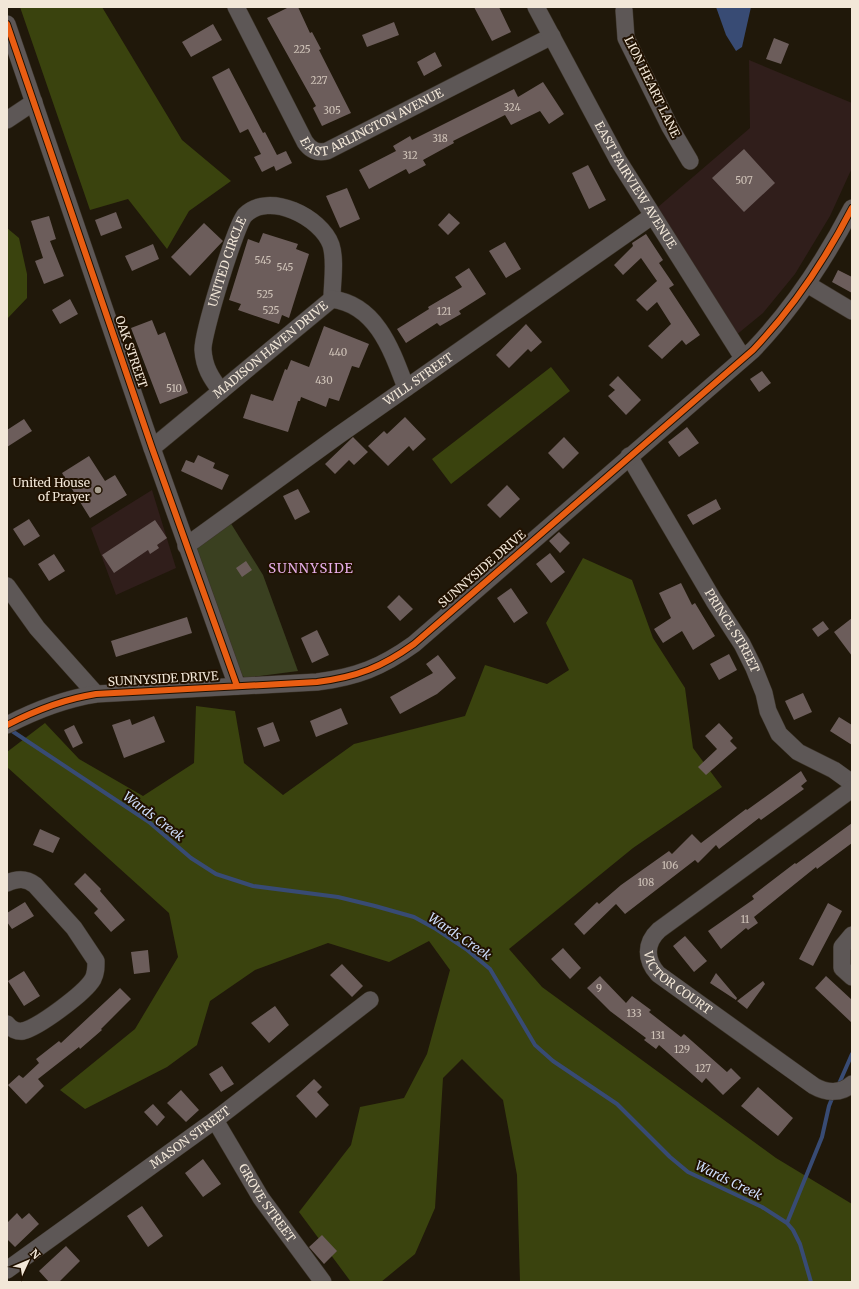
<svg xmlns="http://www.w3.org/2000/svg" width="859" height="1289" viewBox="0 0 859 1289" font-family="Merriweather,serif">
<rect width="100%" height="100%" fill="#20180a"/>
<path fill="#301e1b" d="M749 60 852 103V168L830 216 795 274 763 313 735 336 658 207 750 128Z
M152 490 176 568 116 595 91 528Z"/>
<path fill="#3a4020" d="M230 522 263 575 298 671 245 678 235 669 192 548Z"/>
<path fill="#3a430e" d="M20 7H102L182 140 231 181 189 211 167 249 128 199 90 210Z
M7 228 19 238 27 274V298L7 319Z
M551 367 570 391 451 484 432 459Z
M583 558 632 580 653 638 685 688 693 748 722 787 633 848 509 949 542 987 776 1158 852 1204V1282H520L517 1175 503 1100 462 1059 443 1078 435 1208 415 1254 381 1282H351L299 1212 351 1145 360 1107 404 1098 427 1054 450 970 429 941 389 962 328 943 255 970 210 1001 197 1045 167 1067 85 1109 60 1090 135 1029 178 957 169 913 7 767V752L45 723 79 759 143 796 194 763 196 706 235 711 244 763 283 795 354 744 465 716 485 665 547 684 569 670 546 623Z"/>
<path fill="#384b74" d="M716 7H751L742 47 736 51 726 35Z"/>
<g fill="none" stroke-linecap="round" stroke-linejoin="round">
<path stroke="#384b74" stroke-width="4" d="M9 729 149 822 191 858 216 874 253 886 338 897 375 906 414 917 436 929 466 949 490 969 535 1045 553 1061 617 1104 670 1157 688 1172 762 1207 787 1223 793 1230 800 1244 811 1282
M838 1086 852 1054
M787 1223 822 1137 829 1106 833 1096"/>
</g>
<path fill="#6c5d5b" d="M289 7H298L310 33 312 32 321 49 319 50 351 113 322 126 313 108 316 106 267 18Z
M474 7H499L511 32 492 41Z
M394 22 399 35 367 47 362 35Z
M213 24 222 40 191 57 182 42Z
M774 38 789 44 781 64 766 59Z
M435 52 442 66 424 76 417 62Z
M229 68 263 133 265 132 277 155 286 151 292 163 276 171 274 166 262 172 254 157 261 154 248 129 240 133 212 77Z
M543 82 564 114 549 124 540 111 511 125 505 115 453 141 454 143 423 160 426 165 409 174 406 169 369 189 359 170 396 151 393 146 410 136 412 140 514 89 518 97Z
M744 149 775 183 744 212 712 178Z
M588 165 606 200 589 209 572 173Z
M347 188 360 219 340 228 326 196Z
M116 212 122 228 101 236 95 220Z
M449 213 460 223 448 235 438 225Z
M49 216 56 239 50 241 64 276 44 284 35 261 43 258 31 221Z
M204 223 223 241 190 276 171 257Z
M263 233 298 244 296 249 309 254 289 318 282 315 279 324 238 310 241 304 229 300 248 239 259 243Z
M646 234 663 260 659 263 674 285 669 288 700 335 686 345 682 340 662 359 648 346 671 324 657 302 647 311 636 300 657 281 641 258 623 275 614 265 633 246 632 243Z
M505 242 521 269 506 278 489 251Z
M153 244 159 259 132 271 125 256Z
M469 268 486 294 459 311 461 314 440 326 437 323 406 343 397 329 429 309 428 307 462 287 455 277Z
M838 270 852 277V293L832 282Z
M70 299 78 314 60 324 52 310Z
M152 320 158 335 165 332 188 393 160 404 131 328Z
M526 324 542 342 531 352 528 349 509 368 496 355Z
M324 326 369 344 359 368 352 366 339 401 329 398 326 407 301 397 300 401H298L288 432 243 418 251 394 273 401 285 369 287 370 291 360 309 367Z
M762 371 771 383 759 392 750 379Z
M618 376 641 400 626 415 608 396 615 390 609 385Z
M405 417 426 439 413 451 409 446 388 466 368 446 384 431 387 434Z
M24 419 32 431 7 447V430Z
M687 427 699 443 679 457 668 442Z
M353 437 368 452 354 465 349 460 335 474 325 464Z
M564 437 579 453 563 469 548 453Z
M198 455 215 463 213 468 229 475 222 490 181 471 186 460 194 463Z
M89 456 105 481 115 475 127 495 90 518 62 473Z
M507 485 520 499 500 518 487 505Z
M298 489 310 512 295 520 283 496Z
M716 499 721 509 693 525 687 515Z
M29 519 40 536 24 546 13 529Z
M155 520 167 538 157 545 159 548 150 554 148 550 114 573 102 555Z
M559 532 570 543 560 553 549 541Z
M550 553 565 572 551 583 536 564Z
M54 554 65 571 49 581 38 564Z
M246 561 252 570 242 577 236 568Z
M681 583 692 605 695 603 715 636 693 650 682 631 663 643 654 629 671 618 659 593Z
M511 588 528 613 514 623 497 598Z
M399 595 413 609 400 621 387 607Z
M187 617 192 633 116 657 111 641Z
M852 618V656L834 632Z
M823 621 829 629 818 637 812 629Z
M317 630 329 655 312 663 301 638Z
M729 654 737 670 719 680 710 664Z
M438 655 456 678 437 694 400 714 390 697 433 673 426 664Z
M803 693 812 712 794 720 785 701Z
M341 708 348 724 316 737 310 721Z
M154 716 165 742 124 758 112 725 130 719 132 725Z
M839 717 852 725V745L830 731Z
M273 722 280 741 264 747 257 728Z
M719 723 733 738 730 741 737 748 706 775 698 767 717 749 705 736Z
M74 725 83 743 73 748 64 730Z
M801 771 807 781 801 786 804 789 761 820 759 818 719 849 716 845 698 863 695 860 625 914 616 904 584 935 574 924 597 902 599 904 621 885 669 851 672 854 692 834 701 843 746 809 747 810Z
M852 823V843L817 869 816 867 754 917 758 923 748 930 746 928 721 949 708 931 754 899 752 896 795 863 796 864Z
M40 829 60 838 53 853 33 845Z
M85 873 101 889 100 891 125 920 111 932 94 913 98 909 74 884Z
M25 902 34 916 12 929 7 922V913Z
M828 903 842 911 813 966 799 959Z
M685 936 707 961 694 972 673 946Z
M563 948 581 968 570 979 551 959Z
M148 950 150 972 134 974 131 952Z
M342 964 363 986 352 997 330 975Z
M24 971 40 996 24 1006 8 981Z
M716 973 737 998 736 1000 710 983Z
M600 976 626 1003 632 996 651 1010 649 1012 681 1037 684 1034 727 1072 731 1068 741 1078 723 1095 706 1078 702 1083 659 1045 656 1049 644 1040 646 1038 610 1011 587 988Z
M826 976 852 1000V1023L815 988Z
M763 981 765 984 747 1009 737 1001Z
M120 988 131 999 101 1029 102 1030 80 1049 79 1047 38 1079 44 1086 26 1104 8 1085 19 1075 23 1078 39 1063 36 1059 59 1041 61 1043Z
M275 1006 289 1025 269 1043 251 1023Z
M222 1066 234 1084 221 1092 209 1074Z
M314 1079 322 1087 317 1092 329 1105 316 1118 296 1096Z
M758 1087 793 1118 778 1136 741 1106Z
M181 1090 199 1110 186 1122 167 1103Z
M153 1104 165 1117 157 1126 144 1112Z
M203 1159 221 1184 203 1197 185 1173Z
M142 1206 163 1236 148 1247 127 1216Z
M17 1213 22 1219 29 1213 39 1224 15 1247 7 1239V1223Z
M322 1235 337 1251 324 1264 309 1247Z
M66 1246 80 1261 59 1282H49L39 1271Z"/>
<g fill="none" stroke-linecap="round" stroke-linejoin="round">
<g stroke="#3c3429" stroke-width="18">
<g id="minor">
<path id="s1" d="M236 7 305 142C311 151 318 153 327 151L552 36"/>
<path id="s2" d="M536 7 618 160 743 358"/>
<path d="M624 10 626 38 670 127 690 161"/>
<path d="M7 24 152 448 237 686"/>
<path d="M7 120 34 102"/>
<path d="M807 284 852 311"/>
<path id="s3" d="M221 391C211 378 204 367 203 350 202 335 236 224 245 215 269 191 321 217 331 245 336 261 332 282 332 299"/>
<path id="s4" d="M152 448 332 299C377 305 392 351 406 388"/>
<path id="s5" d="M629 456 714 601 742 644 754 668 764 693 768 711 779 734 798 752 834 770 852 783"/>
<path id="s6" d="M186 546 339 435 652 216"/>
<path d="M7 586 37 628 96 694"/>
<path d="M7 725C36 710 64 699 96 694L317 682C357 677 382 667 414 644L753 350C794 307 825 260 852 208"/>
<path id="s7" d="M852 789 659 930C645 943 645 960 658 974L814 1086C826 1093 841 1094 852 1084"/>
<path d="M7 883C18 878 26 878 35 885L74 928 96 961C96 968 96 973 93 979 85 993 39 1027 23 1031 17 1032 11 1029 7 1024"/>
<path d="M852 935 842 947V968L852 977"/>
<path id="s8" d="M215 1120 261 1198 323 1282"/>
<path id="s9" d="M7 1270 215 1120 370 1000"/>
</g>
</g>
<use href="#minor" stroke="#5d5756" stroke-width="17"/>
<g stroke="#201100" stroke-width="8">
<path id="cycleway" d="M7 24 152 448 237 686
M7 725C36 710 64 699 96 694L317 682C357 677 382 667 414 644L753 350C794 307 825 260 852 208"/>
</g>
<use href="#cycleway" stroke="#e95d12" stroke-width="6"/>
</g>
<circle fill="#a89f90" stroke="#201100" stroke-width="1.5" cx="98" cy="490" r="4"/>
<g text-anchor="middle" stroke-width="4" stroke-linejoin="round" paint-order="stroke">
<g font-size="10" fill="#d0c4b9">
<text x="302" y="53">225</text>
<text x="319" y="84">227</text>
<text x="512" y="111">324</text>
<text x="332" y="114">305</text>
<text x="440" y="142">318</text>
<text x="410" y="159">312</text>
<text x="744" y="184">507</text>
<text x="263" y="264">545</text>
<text x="285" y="271">545</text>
<text x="265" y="298">525</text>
<text x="271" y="314">525</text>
<text x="444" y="315">121</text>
<text x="338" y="356">440</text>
<text x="324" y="384">430</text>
<text x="174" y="392">510</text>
<text x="670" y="869">106</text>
<text x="646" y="886">108</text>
<text x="745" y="923">11</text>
<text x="599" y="992">9</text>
<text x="634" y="1017">133</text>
<text x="658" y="1039">131</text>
<text x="682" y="1053">129</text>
<text x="703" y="1072">127</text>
</g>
<g font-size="12" fill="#f2e7d8" stroke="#201100">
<text transform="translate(652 87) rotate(64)" y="4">LION HEART LANE</text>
<text dy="4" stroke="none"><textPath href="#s1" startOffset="227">EAST ARLINGTON AVENUE</textPath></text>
<text dy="4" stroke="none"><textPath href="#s2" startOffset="204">EAST FAIRVIEW AVENUE</textPath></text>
<text dy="4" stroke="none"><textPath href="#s3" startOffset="137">UNITED CIRCLE</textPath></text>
<text dy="4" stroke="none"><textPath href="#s4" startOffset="154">MADISON HAVEN DRIVE</textPath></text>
<text transform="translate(131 352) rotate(71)" y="4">OAK STREET</text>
<text dy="4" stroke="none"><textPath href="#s6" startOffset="286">WILL STREET</textPath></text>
<text transform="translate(482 569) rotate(-41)" y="4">SUNNYSIDE DRIVE</text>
<text dy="4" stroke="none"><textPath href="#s5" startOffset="203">PRINCE STREET</textPath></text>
<text transform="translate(163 679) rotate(-3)" y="4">SUNNYSIDE DRIVE</text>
<text dy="4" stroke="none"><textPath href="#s7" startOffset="308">VICTOR COURT</textPath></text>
<text dy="4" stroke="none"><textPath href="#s9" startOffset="226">MASON STREET</textPath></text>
<text dy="4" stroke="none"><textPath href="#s8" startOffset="98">GROVE STREET</textPath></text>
</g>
<g font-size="12" fill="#f2e7d8" stroke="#201100" text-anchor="end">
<text x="90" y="487">United House<tspan x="90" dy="14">of Prayer</tspan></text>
</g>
<g font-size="13" letter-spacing="1" fill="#e7afe9" stroke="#201100">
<text x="311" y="573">SUNNYSIDE</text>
</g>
<g font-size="13" font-style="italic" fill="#cddcfa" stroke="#201100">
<text transform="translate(154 816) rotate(37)" y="5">Wards Creek</text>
<text transform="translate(460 936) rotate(34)" y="5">Wards Creek</text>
<text transform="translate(729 1180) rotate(26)" y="5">Wards Creek</text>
</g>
</g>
<rect width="859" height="1289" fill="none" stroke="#f2e7d8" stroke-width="16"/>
<g transform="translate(28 1261) rotate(46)" stroke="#201100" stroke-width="3" paint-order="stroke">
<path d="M0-3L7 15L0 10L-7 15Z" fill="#f2e7d8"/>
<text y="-6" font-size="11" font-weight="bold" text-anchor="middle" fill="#f2e7d8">N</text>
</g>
</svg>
